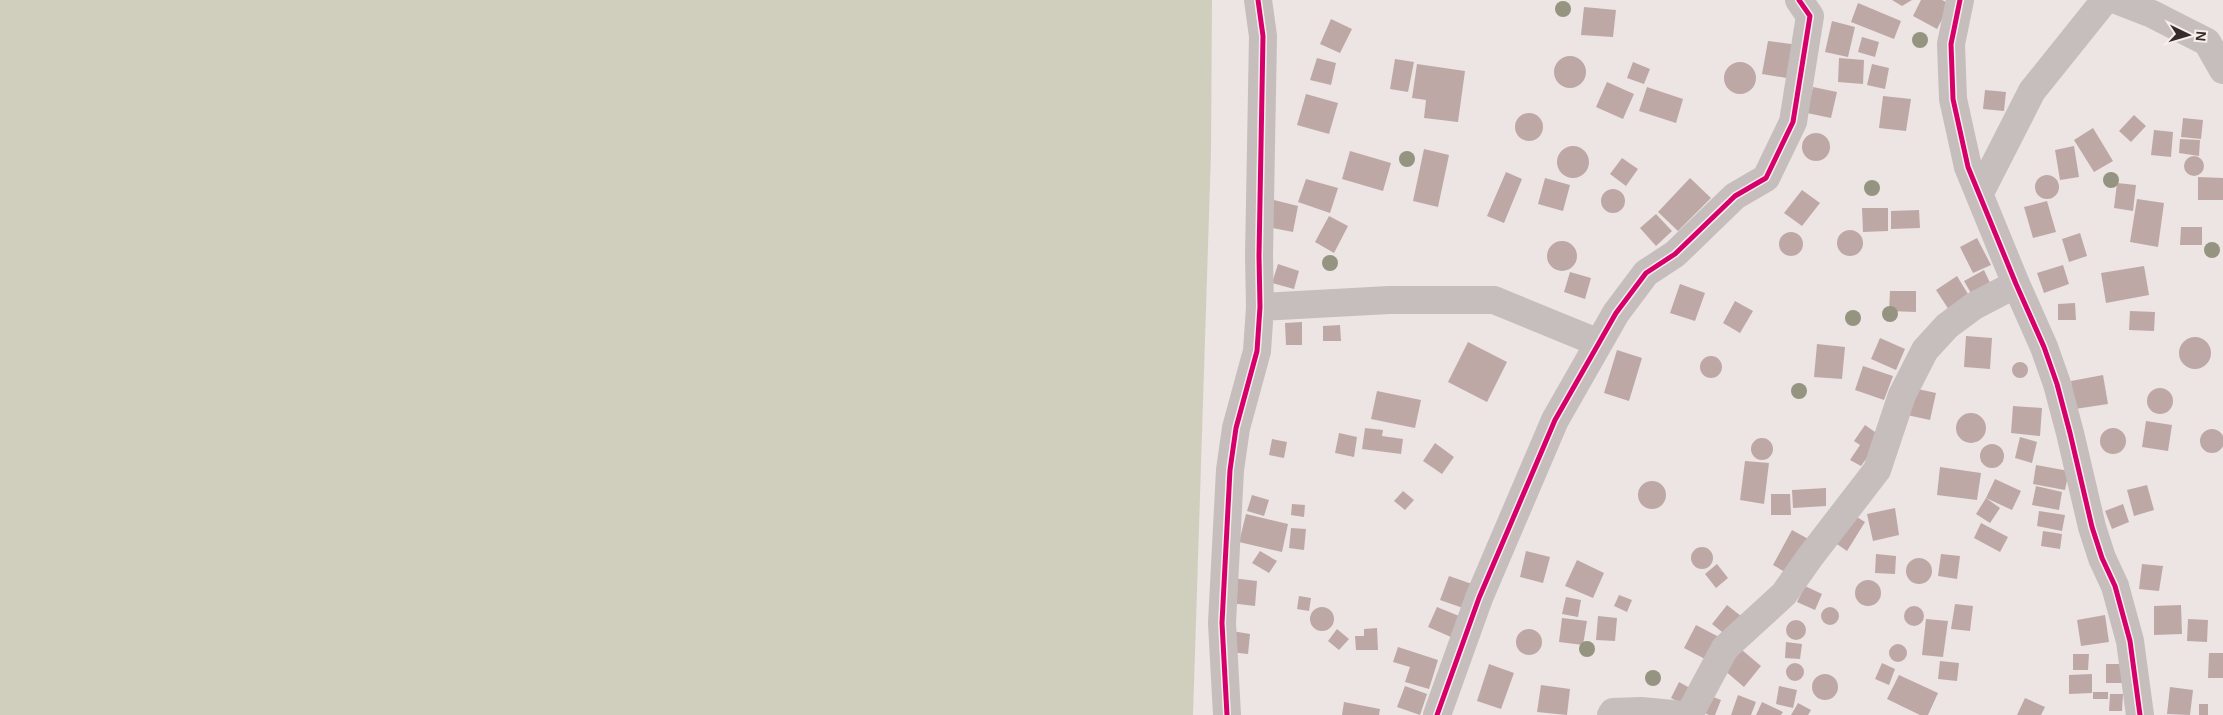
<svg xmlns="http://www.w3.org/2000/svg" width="2223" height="715" viewBox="0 0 2223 715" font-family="Helvetica,sans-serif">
<rect width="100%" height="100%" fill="#ece5e3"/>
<path fill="#d0cfbe" d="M0 0H1212L1211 152 1193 715H0Z"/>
<path fill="#bea8a6" d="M1892 0H1912L1902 6Z
M1921 0H1942L1950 4 1937 29 1913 16Z
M1858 3 1901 21 1894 39 1851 22Z
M1584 7 1616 10 1613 37 1581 35Z
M1331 19 1352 29 1340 53 1320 44Z
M1832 21 1855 27 1848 57 1825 52Z
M1862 37 1879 42 1875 57 1858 52Z
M1768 41 1798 45 1793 79 1762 74Z
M1554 72a16 16 0 1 1 32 0a16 16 0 1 1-32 0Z
M1317 58 1336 63 1331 85 1310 80Z
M1839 58 1864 60 1863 84 1838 82Z
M1395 59 1414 62 1408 92 1390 89Z
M1633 62 1650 69 1644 84 1627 78Z
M1724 78a16 16 0 1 1 32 0a16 16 0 1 1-32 0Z
M1417 64 1465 71 1458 122 1424 118 1426 100 1412 98Z
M1872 64 1889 68 1885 89 1867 85Z
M1607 82 1634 94 1623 119 1596 107Z
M1647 87 1683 99 1676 123 1639 111Z
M1813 87 1837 92 1831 118 1807 113Z
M1985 90 2006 92 2004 111 1983 109Z
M1306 94 1338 103 1329 134 1297 125Z
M1883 96 1911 99 1906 131 1879 128Z
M1515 127a14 14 0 1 1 28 0a14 14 0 1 1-28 0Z
M2134 115 2146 126 2131 142 2119 131Z
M2183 118 2203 120 2201 139 2181 137Z
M2093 128 2113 161 2094 172 2074 140Z
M2154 130 2173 132 2171 157 2151 155Z
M1802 147a14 14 0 1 1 28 0a14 14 0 1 1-28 0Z
M2180 139 2200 140 2199 156 2179 153Z
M2074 146 2079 177 2060 180 2055 150Z
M1557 162a16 16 0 1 1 32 0a16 16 0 1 1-32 0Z
M1424 149 1449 155 1438 207 1413 201Z
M1350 151 1391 163 1383 191 1342 179Z
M2184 166a10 10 0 1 1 20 0a10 10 0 1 1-20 0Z
M1622 158 1638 169 1626 186 1610 174Z
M1506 172 1522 179 1504 223 1487 216Z
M2035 187a12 12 0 1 1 24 0a12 12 0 1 1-24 0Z
M2198 177 2223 178V200H2198Z
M1545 178 1570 185 1563 211 1538 204Z
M1690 178 1711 198 1678 231 1658 212Z
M1306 179 1338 188 1330 213 1298 202Z
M2117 183 2136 185 2133 211 2114 208Z
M1601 201a12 12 0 1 1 24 0a12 12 0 1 1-24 0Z
M1802 190 1820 203 1802 226 1784 213Z
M2137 199 2164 203 2158 247 2130 242Z
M1274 200 1298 206 1293 232 1268 227Z
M2047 201 2056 232 2033 238 2024 207Z
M1862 208H1888V231L1863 232Z
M1919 210 1920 228 1891 229V211Z
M1656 214 1672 231 1656 246 1640 228Z
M1329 216 1348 226 1334 253 1315 242Z
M2181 227H2202V245H2180Z
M1837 243a13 13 0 1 1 26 0a13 13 0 1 1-26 0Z
M1779 244a12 12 0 1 1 24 0a12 12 0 1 1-24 0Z
M2080 233 2087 256 2069 262 2062 239Z
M1977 238 1991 265 1973 273 1960 247Z
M1547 256a15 15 0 1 1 30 0a15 15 0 1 1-30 0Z
M1278 264 1299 271 1294 289 1272 283Z
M2063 265 2069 284 2044 293 2037 273Z
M2144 266 2149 295 2106 303 2101 273Z
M1984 270 1991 285 1972 295 1964 281Z
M1570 272 1591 278 1585 299 1564 292Z
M1957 276 1971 299 1951 313 1936 290Z
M1680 284 1705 293 1695 321 1670 313Z
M1890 291H1916V312L1889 311Z
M1735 301 1753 311 1740 333 1723 323Z
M2075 303 2076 320H2058V304Z
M2130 311 2155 312 2154 331 2129 330Z
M1302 322V345H1286L1285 323Z
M1340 325 1341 341H1323V326Z
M1966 336 1992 338 1990 369 1964 367Z
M2179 353a16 16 0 1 1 32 0a16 16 0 1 1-32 0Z
M1880 338 1905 349 1896 370 1871 359Z
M1468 342 1507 362 1487 402 1448 382Z
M1817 344 1845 347 1842 379 1814 377Z
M1617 350 1642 358 1629 401 1604 393Z
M1700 367a11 11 0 1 1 22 0a11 11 0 1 1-22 0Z
M2012 370a8 8 0 1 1 16 0a8 8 0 1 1-16 0Z
M1863 366 1893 376 1884 400 1855 390Z
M2103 375 2108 404 2075 409 2071 381Z
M2147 401a13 13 0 1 1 26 0a13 13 0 1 1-26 0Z
M1913 388 1936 393 1930 420 1907 415Z
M1377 391 1421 400 1415 428 1371 419Z
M2013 406 2042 408 2040 436 2011 433Z
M1956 428a15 15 0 1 1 30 0a15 15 0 1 1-30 0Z
M2146 421 2172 425 2168 451 2142 447Z
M1865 425 1882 437 1861 466 1850 460 1860 445 1854 441Z
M2100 441a13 13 0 1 1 26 0a13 13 0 1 1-26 0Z
M1365 428 1383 430 1382 436 1403 439 1401 454 1362 449Z
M2200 441a12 12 0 1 1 24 0a12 12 0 1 1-24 0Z
M1339 433 1357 437 1354 457 1335 453Z
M2020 437 2037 442 2032 463 2015 458Z
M1751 449a11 11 0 1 1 22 0a11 11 0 1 1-22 0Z
M1272 439 1287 442 1284 458 1269 455Z
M1435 443 1454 457 1442 474 1423 461Z
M1980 456a12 12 0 1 1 24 0a12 12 0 1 1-24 0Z
M1745 461 1769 463 1764 504 1740 500Z
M2036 465 2069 471 2065 490 2033 484Z
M1940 467 1981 473 1977 500 1937 495Z
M1995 479 2021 491 2012 510 1986 498Z
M1638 495a14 14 0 1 1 28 0a14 14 0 1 1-28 0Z
M2147 485 2154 510 2134 516 2127 490Z
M2036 486 2062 492 2059 510 2032 505Z
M1826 488V506L1793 508 1792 490Z
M1403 491 1414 500 1405 510 1394 501Z
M1771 494H1790L1791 515H1771Z
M1252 495 1269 500 1264 516 1247 511Z
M1986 498 2000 508 1990 523 1976 514Z
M1292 504 1305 505 1304 517 1291 515Z
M2123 504 2129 522 2112 529 2105 511Z
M1895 508 1899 535 1873 541 1867 514Z
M2039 511 2065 515 2062 531 2037 526Z
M1246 514 1288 524 1282 552 1239 542Z
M1852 514 1865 522 1847 551 1834 542Z
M1981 523 2008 537 2000 552 1974 538Z
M1291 528 1306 529 1304 550 1289 548Z
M1792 530 1812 541 1792 576 1773 565Z
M2043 531 2062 534 2060 549 2041 546Z
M1691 558a11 11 0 1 1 22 0a11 11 0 1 1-22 0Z
M1260 551 1277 561 1269 573 1252 563Z
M1526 551 1550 557 1543 583 1520 577Z
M1876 554 1896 556 1895 574 1875 573Z
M1941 554 1960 556 1957 579 1938 576Z
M1906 571a13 13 0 1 1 26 0a13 13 0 1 1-26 0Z
M1577 560 1604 573 1593 598 1565 586Z
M1717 564 1728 578 1716 588 1705 574Z
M2142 564 2163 566 2159 591 2139 589Z
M1449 576 1472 584 1463 608 1440 600Z
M1232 578 1257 581 1255 606 1230 603Z
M1855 593a13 13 0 1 1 26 0a13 13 0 1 1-26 0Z
M1805 586 1822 594 1815 610 1797 602Z
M1619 595 1632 600 1627 612 1614 606Z
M1299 596 1311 598 1309 611 1297 609Z
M1566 597 1581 600 1578 617 1562 614Z
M1955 604 1973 606 1970 631 1951 629Z
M1727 605 1746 620 1731 639 1712 624Z
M2181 605 2182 634 2154 635V606Z
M1904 616a10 10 0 1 1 20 0a10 10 0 1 1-20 0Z
M1437 607 1459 616 1451 637 1428 627Z
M1821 616a9 9 0 1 1 18 0a9 9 0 1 1-18 0Z
M1310 619a12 12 0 1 1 24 0a12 12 0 1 1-24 0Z
M2105 615 2109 642 2081 646 2077 620Z
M1598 616 1617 618 1615 641 1596 640Z
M1562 618 1587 621 1583 645 1559 642Z
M1926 619 1948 621 1943 657 1922 655Z
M2188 619 2208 620 2207 642 2187 641Z
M1786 630a10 10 0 1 1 20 0a10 10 0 1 1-20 0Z
M1696 625 1719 637 1707 660 1684 648Z
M1377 628 1378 650H1356L1355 636H1364V629Z
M1516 642a13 13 0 1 1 26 0a13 13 0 1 1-26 0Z
M1337 629 1349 639 1339 650 1328 641Z
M1232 631 1250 634 1248 654 1229 652Z
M1786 642 1802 644 1800 659 1785 658Z
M1889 653a9 9 0 1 1 18 0a9 9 0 1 1-18 0Z
M1398 647 1438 660 1429 689 1405 682 1410 667 1393 662Z
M1742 650 1761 666 1744 687 1724 670Z
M2209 653H2223V678H2208Z
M2073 654H2089L2088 670H2073Z
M1940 661 1959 663 1957 681 1938 679Z
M1786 672a9 9 0 1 1 18 0a9 9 0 1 1-18 0Z
M1882 663 1895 669 1889 685 1875 679Z
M1489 664 1514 673 1501 709 1477 701Z
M2106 664H2123V683H2106Z
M1812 687a13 13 0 1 1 26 0a13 13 0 1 1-26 0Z
M2092 674V693L2069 694V675Z
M1899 675 1938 693 1928 715H1920L1887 699Z
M1679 682 1697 692 1689 707 1671 698Z
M1541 685 1570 689 1567 715 1537 712Z
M1405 686 1427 694 1420 715 1397 707Z
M1779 686 1797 690 1793 708 1776 704Z
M2170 687 2193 690 2190 715 2167 714Z
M2093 692H2108V699H2093Z
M1703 693 1721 700 1715 715H1709L1696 709Z
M2110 694H2123L2122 711H2109Z
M1738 695 1756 702 1751 715H1731Z
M2025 698 2045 707 2041 715H2017Z
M1344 702 1380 709 1379 715H1342Z
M1762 702 1783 712 1781 715H1756Z
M1798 703 1811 710 1808 715H1791Z
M2199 704H2208V715H2199Z"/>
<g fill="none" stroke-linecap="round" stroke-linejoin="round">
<path stroke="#c5bebc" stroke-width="28" d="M1960 0 1951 44 1953 99 1968 167 2016 284 2044 347 2057 384 2070 433 2092 527 2102 558 2115 586 2130 641 2140 715
M2116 0 2152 14 2207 42 2223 70
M1980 193 2032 91 2105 0
M1260 307 1389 300H1494L1599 343
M1227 715 1222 623 1230 470 1236 428 1257 351 1260 307 1259 256 1263 36 1258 0
M1437 715 1479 598 1555 420 1616 313 1646 273 1675 254 1735 196 1766 178 1793 122 1810 16 1799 0
M1611 715 1613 712 1641 711 1683 715
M1689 715 1725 648 1784 594 1810 557 1877 470 1902 395 1925 350 1947 326 1974 306 2016 284"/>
<g stroke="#f8efea" stroke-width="8">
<path id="cycleway" d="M1960 0 1951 44 1953 99 1968 167 2016 284 2044 347 2057 384 2070 433 2092 527 2102 558 2115 586 2130 641 2140 715
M1227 715 1222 623 1230 470 1236 428 1257 351 1260 307 1259 256 1263 36 1258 0
M1437 715 1479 598 1555 420 1616 313 1646 273 1675 254 1735 196 1766 178 1793 122 1810 16 1799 0"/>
</g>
<use href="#cycleway" stroke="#d6006c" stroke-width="5"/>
</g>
<g fill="#949481">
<circle cx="1563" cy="9" r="8"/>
<circle cx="1920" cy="40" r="8"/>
<circle cx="1407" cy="159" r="8"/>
<circle cx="2111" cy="180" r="8"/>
<circle cx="1872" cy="188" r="8"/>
<circle cx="2212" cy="250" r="8"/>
<circle cx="1330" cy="263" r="8"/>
<circle cx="1890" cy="314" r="8"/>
<circle cx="1853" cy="318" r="8"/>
<circle cx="1799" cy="391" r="8"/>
<circle cx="1587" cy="649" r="8"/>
<circle cx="1653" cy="678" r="8"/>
</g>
<g transform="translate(2188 35) rotate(95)" stroke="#f8efea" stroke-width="4" paint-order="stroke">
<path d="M0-4L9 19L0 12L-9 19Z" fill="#362b2a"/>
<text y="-8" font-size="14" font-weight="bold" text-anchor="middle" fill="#362b2a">N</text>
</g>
</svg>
